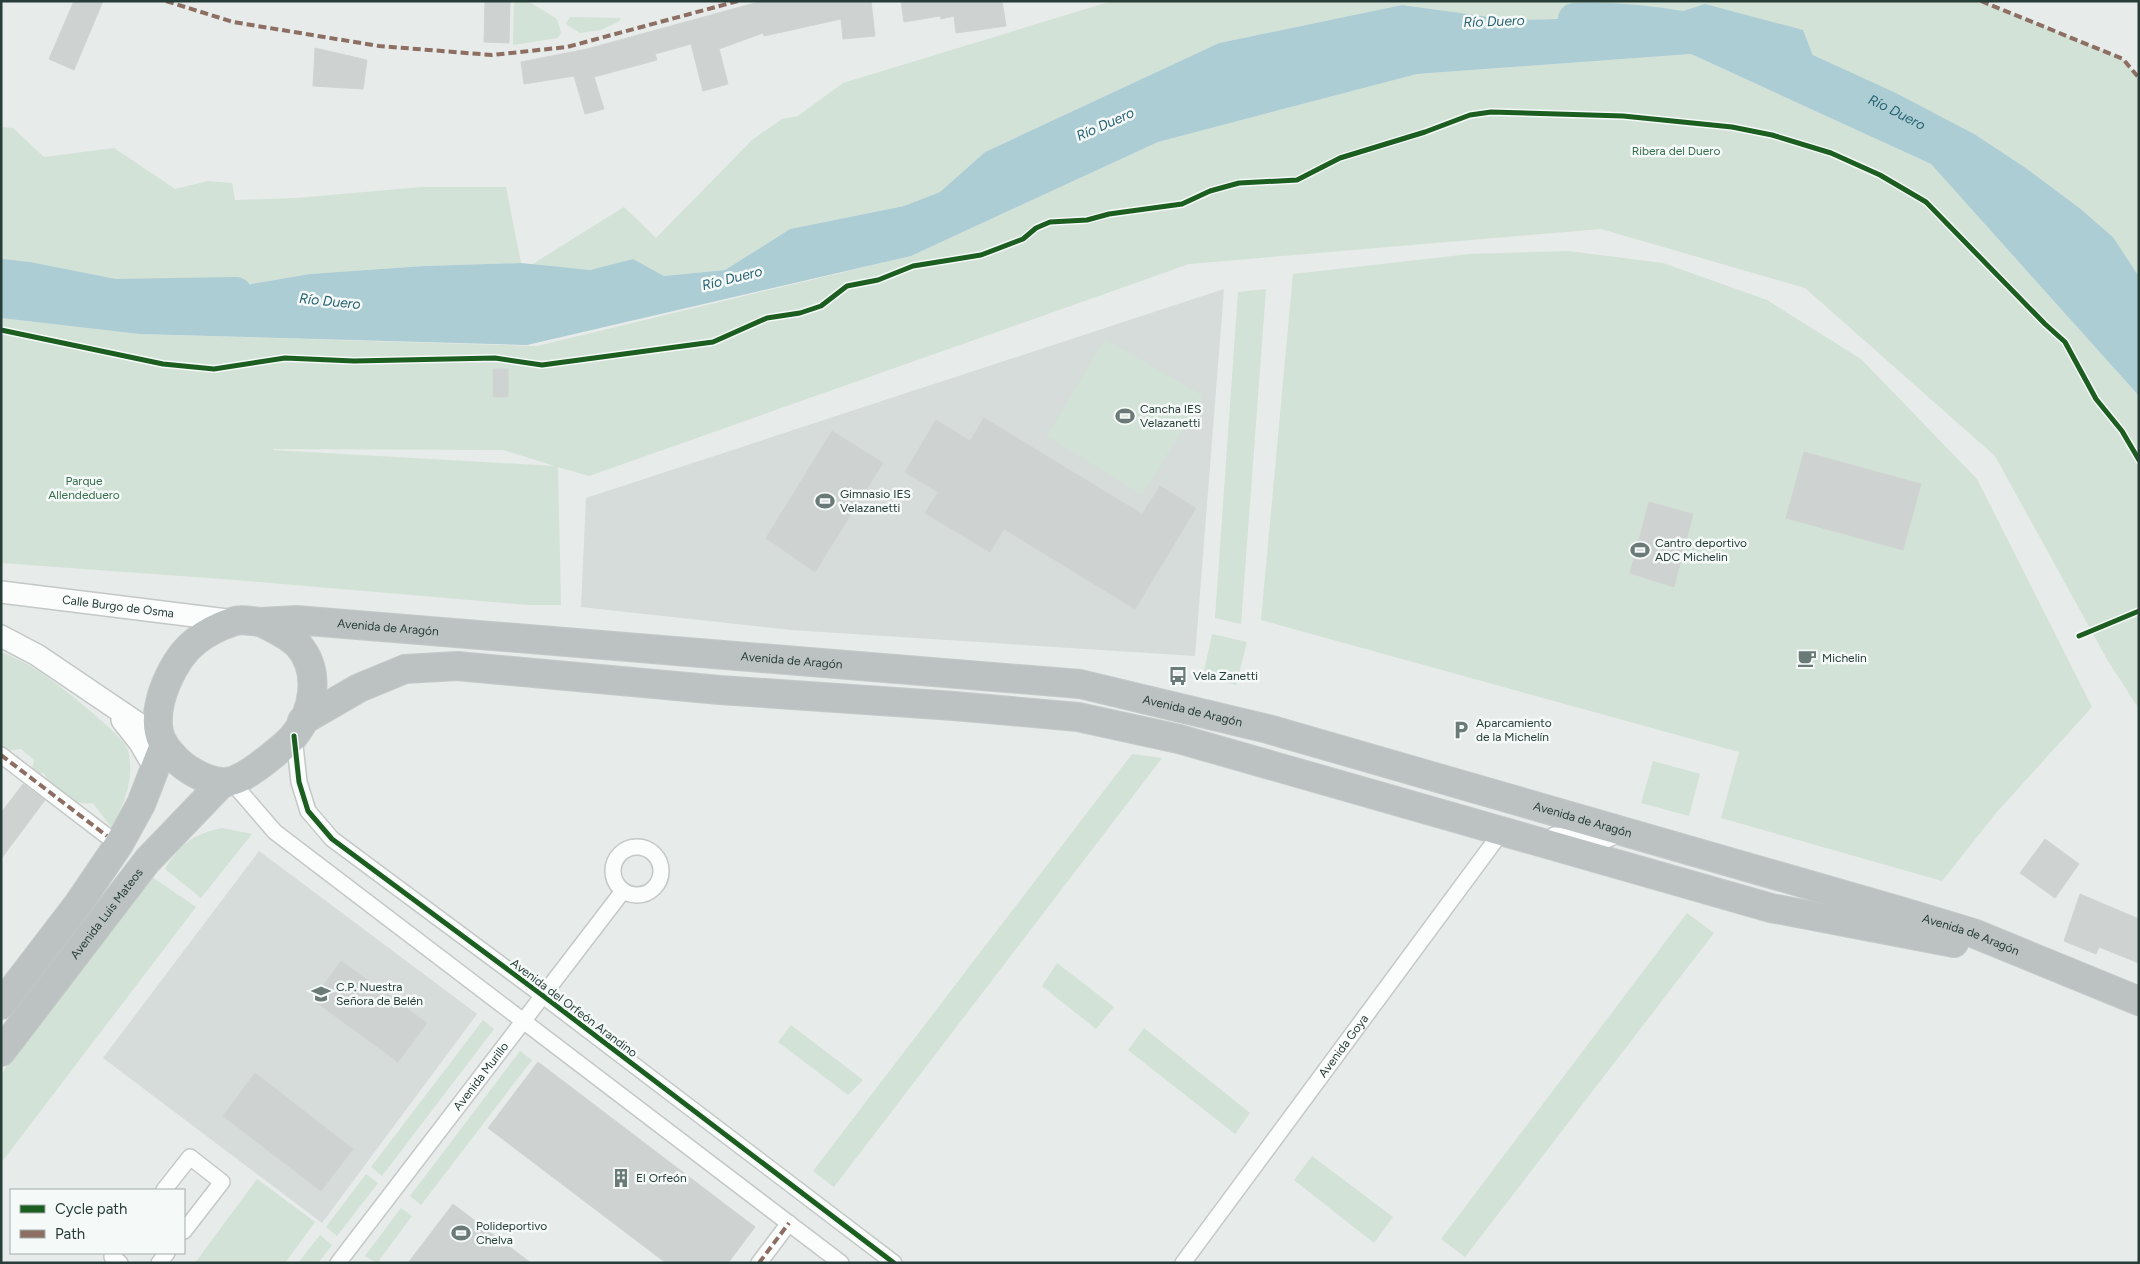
<svg xmlns="http://www.w3.org/2000/svg" width="2140" height="1264" viewBox="0 0 2140 1264" font-family="Figtree,sans-serif">
<rect width="100%" height="100%" fill="#e7ebe9"/>
<path fill="#d5dcd9" d="M1224 289 1195 656 791 630 581 607 586 498Z
M259 851 477 1014 322 1223 103 1058Z"/>
<path fill="#d2e2d7" fill-rule="evenodd" d="M514 1H528L557 19 561 32 558 38 513 45Z
M1112 1H1981L2123 59 2139 78V306L2101 248 2070 221 1968 149 1886 106 1821 76 1803 30 1603 18 1512 20 1402 5 1219 43 985 152 940 192 904 206 790 229 725 270 664 276 633 259 590 270 531 265 624 207 656 238 752 140 782 119 798 116 843 83Z
M570 17 620 18V21L601 30 580 33 566 24Z
M1691 54 1931 164 2139 396V709L2108 661 1995 456 1805 288 1601 229 1189 264 589 476 558 467 561 605H528L236 580 1 563V318L139 334 537 346 911 256 1158 142 1417 74ZM273 449 503 450 555 466 273 450Z
M1 127 13 128 44 157 114 148 175 189 208 181 232 183 235 200 296 198 422 187H506L521 263 424 266 310 274 193 294 114 295 28 278 1 275Z
M1568 251 1663 263 1767 300 1861 359 1977 479 2092 707 1996 813 1942 881 1721 818 1739 752 1261 620 1293 274 1470 254Z
M1266 289 1241 624 1215 618 1238 292Z
M1105 339 1203 396 1142 495 1047 436Z
M1212 634 1247 642 1236 685 1203 676Z
M1 652C13 657 24 662 35 669 50 677 123 735 127 748 136 775 125 804 111 827L93 803C70 805 52 795 44 773L34 774 31 772 34 760 21 749 6 751 1 748Z
M1132 754 1162 758 834 1187 813 1171Z
M1653 761 1700 774 1689 816 1641 803Z
M222 828 252 834 201 898 165 869C180 844 193 834 222 828Z
M152 877 196 907 1 1163V1074Z
M1687 913 1714 933 1465 1257 1441 1239Z
M1057 963 1114 1007 1096 1029 1042 986Z
M483 1020 494 1029 382 1176 371 1167Z
M791 1025 863 1080 848 1095 778 1042Z
M1144 1028 1250 1113 1235 1134 1128 1050Z
M520 1051 532 1060 421 1205 410 1196Z
M1312 1156 1393 1217 1374 1243 1294 1180Z
M366 1174 378 1183 337 1236 326 1227Z
M257 1179 315 1222 285 1263H195Z
M401 1208 412 1216 377 1263 365 1256Z
M320 1235 332 1245 318 1263H298Z"/>
<path fill="#adcdd4" d="M1705 4 1803 30 1821 76 1968 149 2070 221 2101 248 2139 306V396L1931 164 1691 54 1417 74 1158 142 911 256 527 345 139 334 1 318V275L28 278 114 295 193 294 310 274 424 266 521 263 590 270 633 259 664 276 725 270 790 229 904 206 940 192 985 152 1219 43 1402 5 1512 20 1603 18 1649 22Z"/>
<g fill="none" stroke-linecap="round" stroke-linejoin="round">
<g stroke="#adcdd4" stroke-width="32">
<path d="M1574 19C1612 18 1649 21 1687 28"/>
<path id="s1" d="M1781 58 1886 106 1968 149 2015 180 2070 221 2101 248 2139 306"/>
<path d="M1 275 28 278 114 295 236 293"/>
</g>
</g>
<path fill="#ced2d1" stroke="#d0d4d2" d="M74 1H103L74 70 49 59Z
M485 1H510L509 43 484 42Z
M762 1H871L875 36 843 39 841 19 764 36 763 33 719 49 728 84 703 91 691 44 655 54 657 60 594 77 604 109 585 114 574 76 524 84 521 62 587 49Z
M901 1H1002L1006 26 956 33 954 16 941 19 940 16 904 22Z
M315 48 367 60 363 89 313 86Z
M493 369H508V397H493Z
M984 418 1142 514 1160 486 1196 508 1135 609 1004 529 990 552 925 513 938 492 905 472 936 420 970 441Z
M832 431 883 463 815 572 766 538Z
M1804 452 1921 484 1903 550 1786 518Z
M1649 502 1693 514 1674 587 1630 573Z
M23 784 45 800 1 859V813Z
M2045 839 2079 864 2055 898 2020 873Z
M2080 894 2139 919V963L2099 947 2096 954 2064 941Z
M341 961 427 1023 398 1062 313 1000Z
M538 1062 755 1227 728 1263H666L488 1128Z
M255 1073 353 1149 321 1191 223 1116Z
M453 1204 531 1263H408Z"/>
<g fill="none" stroke-linecap="round" stroke-linejoin="round">
<g stroke="#c4c8c6" stroke-width="18">
<g id="street">
<path d="M294 736 299 782 308 811 332 839 542 995 894 1263"/>
<path d="M1 755 107 836"/>
<path d="M231 781 275 832 841 1263"/>
<path d="M1554 835 1606 840 1613 837 1618 830"/>
<circle cx="637" cy="871" r="24"/>
<path d="M164 1190 190 1157 222 1182 184 1231"/>
<path d="M115 1253 112 1257 120 1263"/>
<path d="M159 1263 167 1253"/>
<path id="s2" d="M338 1263 623 891"/>
<path d="M759 1263 789 1223"/>
<path id="s3" d="M1183 1263 1503 830H1506"/>
</g>
</g>
<g stroke="#c3c8c6" stroke-width="24">
<g id="secondary">
<path id="s4" d="M1 592 235 621"/>
<path d="M1 636 37 655 145 728 159 733"/>
<path d="M122 720 140 743 155 769"/>
</g>
</g>
<g stroke="#c3cac8" stroke-width="30">
<g id="highway">
<path id="s5" d="M261 622C274 629 289 635 299 646 321 672 314 712 293 737 285 746 274 754 264 762 253 770 236 784 221 782 206 781 185 769 175 758 168 751 161 742 159 732 153 703 173 659 196 641 206 633 220 626 232 622 241 618 253 622 262 622 274 621 285 621 296 620L1080 684 1268 729 1903 912 1973 933 2139 1001"/>
<path d="M302 721 359 688 405 669 457 666 720 690 954 706 1078 717 1179 739 1771 908 1954 943"/>
<path d="M1 1005 79 903 119 844 141 804 164 745"/>
<path id="s6" d="M1 1052 147 861 222 783"/>
</g>
</g>
<use href="#street" stroke="#fbfcfc" stroke-width="15"/>
<use href="#secondary" stroke="#fbfcfc" stroke-width="21"/>
<use href="#highway" stroke="#bcc2c1" stroke-width="28"/>
<path stroke="#8d6e63" stroke-width="4" stroke-dasharray="8 4" stroke-linecap="butt" d="M166 1 233 22 379 46 492 55 567 47 738 1
M1981 1 2123 59 2139 78
M1 755 107 836
M759 1263 789 1223"/>
<g stroke="#f5f9f8" stroke-width="8">
<path id="cycleway" d="M1 330 163 364 214 369 285 358 354 361 495 358 542 365 713 342 767 318 800 313 821 306 847 286 878 280 913 266 981 255 1023 239 1036 228 1050 222 1087 220 1109 214 1182 204 1210 191 1239 183 1297 180 1340 158 1425 132 1470 115 1491 112 1623 116 1732 127 1772 135 1831 153 1880 175 1926 202 2045 324 2065 342 2096 399 2122 431 2139 460
M2079 636 2139 611
M294 736 299 782 308 811 332 839 542 995 894 1263"/>
</g>
<use href="#cycleway" stroke="#1b5e20" stroke-width="5"/>
</g>
<defs>
<g id="stadium-bare" transform="scale(1.5)"><path d="M0-5a6.5 5 0 1 0 0 10a6.5 5 0 1 0 0-10ZM-3.5-1.8h7v3.6h-7Z" fill="#6a7a76" stroke="#f5f9f8" stroke-width="2.5" paint-order="stroke"/></g>
<g id="cafe-bare" transform="scale(1.5)"><path d="M-5.5-4.5H6V0H3Q3 3.5 0 3.5H-2.5Q-5.5 3.5-5.5 0ZM3-3.2v2h1.7v-2ZM-6 4.5H4V6H-6Z" fill="#6a7a76" stroke="#f5f9f8" stroke-width="2.5" paint-order="stroke"/></g>
<g id="bus-bare" transform="scale(1.5)"><path d="M-5-6H5V4H4V6H2V4H-2V6H-4V4H-5ZM-3.5-4V0h7V-4ZM-3.5 1.2v1.5H-2V1.2ZM2 1.2v1.5H3.5V1.2Z" fill="#6a7a76" stroke="#f5f9f8" stroke-width="2.5" paint-order="stroke"/></g>
<g id="parking-bare" transform="scale(1.5)"><path d="M-3.5-5.5H1a3.5 3.5 0 0 1 0 7H-1V5.5H-3.5ZM-1-3.4V-.6H.8a1.4 1.4 0 0 0 0-2.8Z" fill="#6a7a76" stroke="#f5f9f8" stroke-width="2.5" paint-order="stroke"/></g>
<g id="school-bare" transform="scale(1.5)"><path d="M0-5L7-2L0 1L-7-2ZM-4 1L0 2.5L4 1V4Q0 6-4 4Z" fill="#6a7a76" stroke="#f5f9f8" stroke-width="2.5" paint-order="stroke"/></g>
<g id="building-bare" transform="scale(1.5)"><path d="M-4-6H4V6H1V3H-1V6H-4ZM-2.5-4.3h1.7v1.8h-1.7ZM.8-4.3h1.7v1.8H.8ZM-2.5-1h1.7V.8h-1.7ZM.8-1h1.7V.8H.8Z" fill="#6a7a76" stroke="#f5f9f8" stroke-width="2.5" paint-order="stroke"/></g>
</defs>
<g fill-rule="evenodd">
<use href="#stadium-bare" x="1125" y="416"/>
<use href="#stadium-bare" x="825" y="501"/>
<use href="#stadium-bare" x="1640" y="550"/>
<use href="#cafe-bare" x="1807" y="658"/>
<use href="#bus-bare" x="1178" y="676"/>
<use href="#parking-bare" x="1461" y="730"/>
<use href="#school-bare" x="321" y="994"/>
<use href="#building-bare" x="621" y="1178"/>
<use href="#stadium-bare" x="461" y="1233"/>
</g>
<g text-anchor="middle" stroke-width="5" stroke-linejoin="round" paint-order="stroke">
<g font-size="12" fill="#356f4e" stroke="#f5f9f8">
<text x="1676" y="155">Ribera del Duero</text>
<text x="84" y="485">Parque<tspan x="84" dy="14">Allendeduero</tspan></text>
</g>
<g font-size="12" fill="#263d38" stroke="#f5f9f8" text-anchor="start">
<text x="1140" y="413">Cancha IES<tspan x="1140" dy="14">Velazanetti</tspan></text>
<text x="840" y="498">Gimnasio IES<tspan x="840" dy="14">Velazanetti</tspan></text>
<text x="1655" y="547">Cantro deportivo<tspan x="1655" dy="14">ADC Michelin</tspan></text>
<text x="1822" y="662">Michelin</text>
<text x="1193" y="680">Vela Zanetti</text>
<text x="1476" y="727">Aparcamiento<tspan x="1476" dy="14">de la Michelín</tspan></text>
<text x="336" y="991">C.P. Nuestra<tspan x="336" dy="14">Señora de Belén</tspan></text>
<text x="636" y="1182">El Orfeón</text>
<text x="476" y="1230">Polideportivo<tspan x="476" dy="14">Chelva</tspan></text>
</g>
<g font-size="12" fill="#263d38" stroke="#f5f9f8">
<text dy="4" stroke="none"><textPath href="#s4" startOffset="118">Calle Burgo de Osma</textPath></text>
<text dy="4" stroke="none"><textPath href="#s5" startOffset="614">Avenida de Aragón</textPath></text>
<text dy="4" stroke="none"><textPath href="#s5" startOffset="1019">Avenida de Aragón</textPath></text>
<text dy="4" stroke="none"><textPath href="#s5" startOffset="1424">Avenida de Aragón</textPath></text>
<text dy="4" stroke="none"><textPath href="#s5" startOffset="1829">Avenida de Aragón</textPath></text>
<text dy="4" stroke="none"><textPath href="#s6" startOffset="174">Avenida Luis Mateos</textPath></text>
<text dy="4" stroke="none"><textPath href="#s5" startOffset="2234">Avenida de Aragón</textPath></text>
<text transform="translate(574 1008) rotate(37)" y="4">Avenida del Orfeón Arandino</text>
<text dy="4" stroke="none"><textPath href="#s3" startOffset="270">Avenida Goya</textPath></text>
<text dy="4" stroke="none"><textPath href="#s2" startOffset="235">Avenida Murillo</textPath></text>
</g>
<g font-size="14" font-style="italic" fill="#266272" stroke="#f5f9f8">
<text transform="translate(1494 21) rotate(-2)" y="5">Río Duero</text>
<text dy="5" stroke="none"><textPath href="#s1" startOffset="128">Río Duero</textPath></text>
<text transform="translate(1105 124) rotate(-24)" y="5">Río Duero</text>
<text transform="translate(732 278) rotate(-14)" y="5">Río Duero</text>
<text transform="translate(330 301) rotate(6)" y="5">Río Duero</text>
</g>
</g>
<rect width="2140" height="1264" fill="none" stroke="#263d38" stroke-width="5"/>
<rect x="10" y="1189" width="175" height="65" fill="#f5f9f8" stroke="#a2aeab"/>
<rect x="20" y="1205" width="25" height="8" fill="#1b5e20" stroke="#a2aeab"/>
<text x="55" y="1214" font-size="15" fill="#263d38">Cycle path</text>
<rect x="20" y="1230" width="25" height="8" fill="#8d6e63" stroke="#a2aeab"/>
<text x="55" y="1239" font-size="15" fill="#263d38">Path</text>
</svg>
